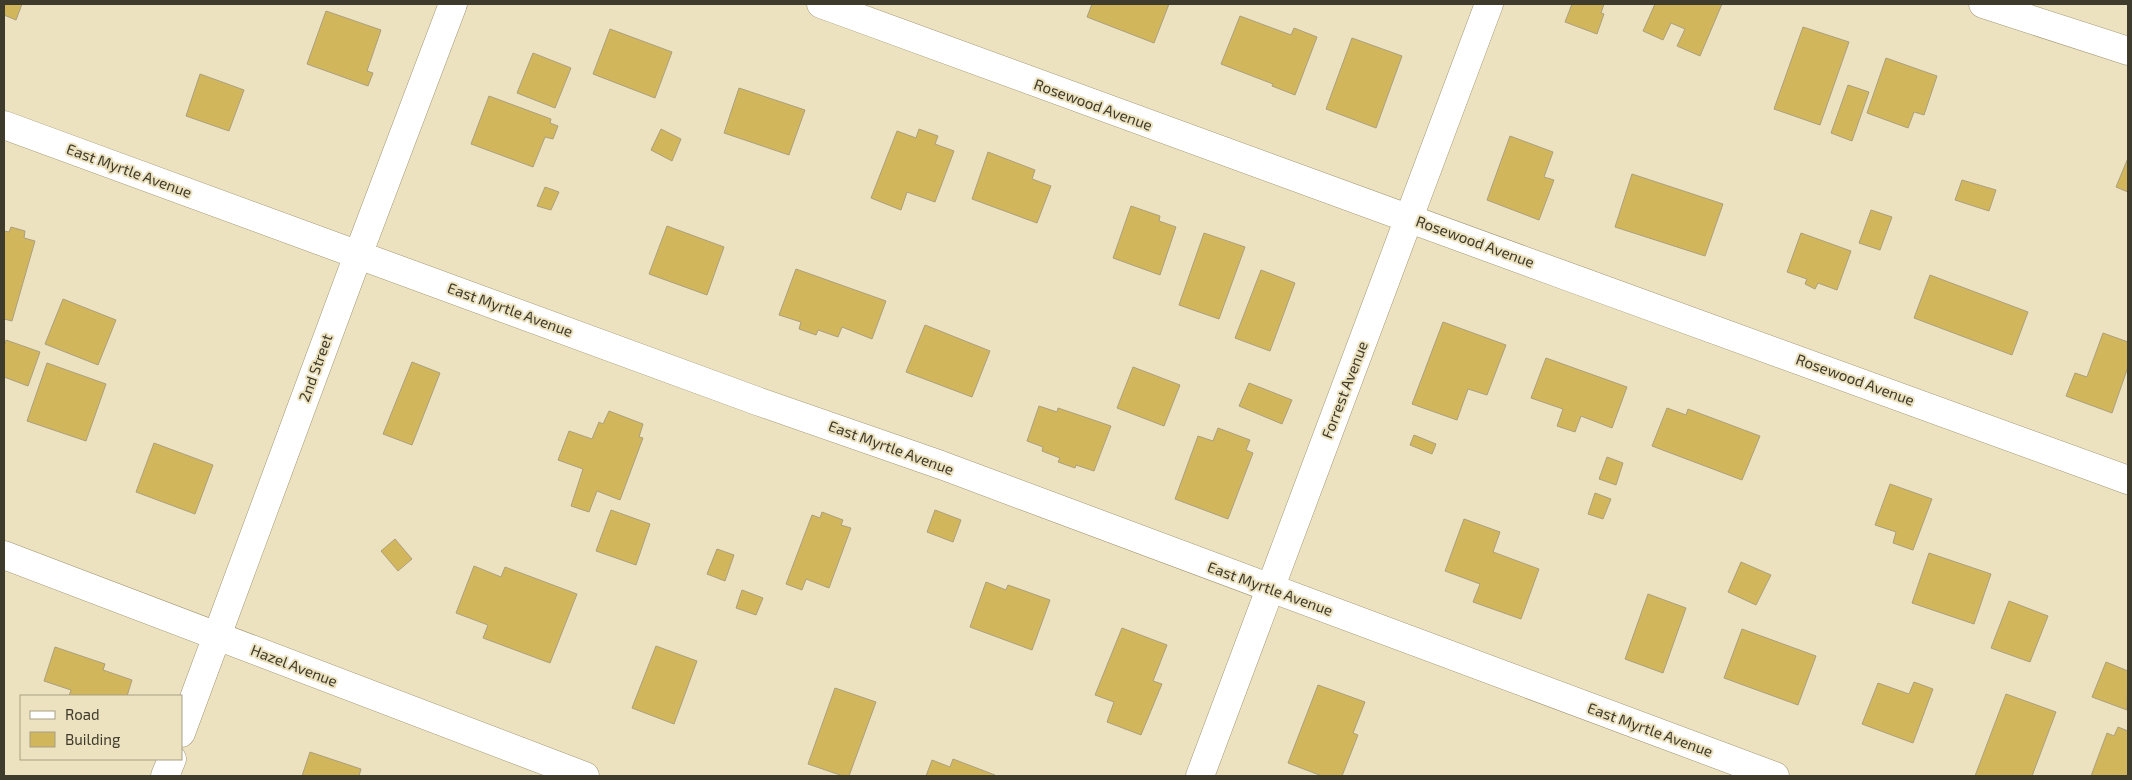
<svg xmlns="http://www.w3.org/2000/svg" width="2132" height="780" viewBox="0 0 2132 780" font-family="'Exo 2',sans-serif">
<rect width="100%" height="100%" fill="#ede2bf"/>
<path fill="#d1b65c" stroke="#aba07e" d="M4 4H22L16 20 4 15Z
M1092 4H1169L1154 43 1087 17Z
M1572 4H1604L1601 13 1604 14 1597 34 1565 22Z
M1655 4H1722L1700 56 1677 46 1685 29 1671 23 1663 40 1643 31Z
M326 11 381 30 367 71 373 73 368 86 307 64Z
M1240 16 1291 35 1294 28 1317 37 1295 95 1272 86 1273 84 1221 64Z
M1803 27 1849 42 1820 125 1774 109Z
M610 29 672 52 655 98 593 74Z
M1352 38 1402 56 1376 128 1326 109Z
M533 53 571 68 555 108 517 93Z
M1886 58 1937 76 1924 115 1914 112 1908 128 1867 113Z
M200 74 244 90 229 131 186 116Z
M1848 85 1869 92 1852 141 1831 133Z
M739 88 805 110 789 155 724 133Z
M489 96 551 119 550 123 558 126 553 139 545 137 533 167 471 144Z
M661 129 681 139 672 161 651 150Z
M919 129 938 136 935 144 954 151 935 202 907 192 901 210 871 198 897 131 916 138Z
M1510 136 1553 152 1544 177 1554 180 1539 220 1487 200Z
M988 152 1035 170 1032 179 1051 186 1037 223 972 199Z
M2128 158V192L2116 187Z
M1632 174 1723 204 1705 256 1615 227Z
M1962 180 1996 190 1989 211 1955 200Z
M545 187 559 192 551 210 537 206Z
M1131 206 1160 216 1159 221 1176 227 1160 275 1113 258Z
M1871 210 1892 217 1880 250 1859 243Z
M667 226 724 247 707 295 649 274Z
M11 227 25 231 24 238 35 241 12 321 4 319V231L9 232Z
M1204 233 1245 247 1219 319 1179 305Z
M1801 233 1851 251 1837 290 1818 283 1815 289 1805 284 1807 279 1787 272Z
M796 269 886 301 872 339 842 327 838 337 818 330 816 335 799 329 801 322 779 315Z
M1261 270 1295 283 1270 351 1235 338Z
M1930 275 2028 312 2012 355 1914 318Z
M63 299 116 320 98 365 45 344Z
M1443 322 1506 345 1487 395 1468 389 1457 420 1412 404Z
M925 325 990 351 972 397 906 372Z
M2103 333 2128 342V367L2112 413 2066 396 2075 373 2087 377Z
M6 340 40 352 28 386 4 377V347Z
M1546 358 1627 387 1612 428 1581 416 1575 432 1557 426 1563 409 1531 398Z
M412 362 440 373 412 445 383 434Z
M47 363 106 384 86 441 27 421Z
M1133 367 1180 385 1164 426 1117 408Z
M1249 383 1292 400 1282 424 1239 406Z
M1039 406 1057 412 1058 408 1111 426 1094 471 1076 465 1075 468 1058 462 1060 458 1042 451 1043 447 1027 441Z
M1667 408 1686 415 1688 409 1760 436 1742 480 1652 446Z
M609 411 643 424 639 437 643 438 620 500 597 491 589 512 571 506 583 469 558 460 569 431 592 439 599 422 603 424Z
M1218 428 1250 440 1246 450 1253 453 1228 519 1175 499 1198 436 1213 441Z
M1414 435 1436 444 1432 454 1410 445Z
M154 443 213 465 195 514 136 492Z
M1607 457 1623 463 1616 485 1599 479Z
M1890 484 1932 499 1913 550 1893 543 1896 532 1875 525Z
M1595 493 1611 499 1603 519 1588 514Z
M611 510 650 524 636 565 596 551Z
M935 510 961 520 953 542 927 532Z
M822 512 843 520 841 525 851 528 829 588 806 579 802 590 786 584 812 515 820 518Z
M1464 519 1500 532 1493 552 1539 569 1521 619 1473 602 1480 584 1445 571Z
M395 539 412 559 398 571 381 551Z
M717 549 734 555 725 581 707 574Z
M1929 553 1991 574 1974 624 1912 603Z
M1741 562 1771 575 1756 605 1728 592Z
M474 566 501 577 505 567 577 594 550 663 483 638 488 625 456 613Z
M986 582 1006 590 1008 585 1050 600 1032 650 970 627Z
M742 590 763 598 756 615 736 608Z
M1648 594 1686 608 1663 673 1625 659Z
M2009 601 2048 616 2030 662 1991 648Z
M1122 628 1167 645 1153 681 1162 684 1141 735 1107 722 1114 702 1095 695Z
M1742 629 1816 656 1798 705 1724 678Z
M656 646 697 661 674 724 632 708Z
M55 647 105 664 103 670 132 680 127 696H69L71 690 44 681Z
M2106 662 2128 671 2127 710 2092 697Z
M1914 682 1933 689 1913 743 1862 724 1878 683 1909 694Z
M1318 685 1365 702 1353 733 1358 735 1342 776H1322L1288 763Z
M835 688 876 702 849 776H843L808 764Z
M2006 694 2056 712 2032 776H1975Z
M2118 727 2128 731V776H2091L2107 733 2114 736Z
M310 752 361 769 359 776H302Z
M953 759 995 775V776H926L932 760 950 767Z"/>
<g fill="none" stroke-linecap="round" stroke-linejoin="round">
<g stroke="#a29776" stroke-width="29">
<path id="minor" d="M821 4C1255 166 1693 320 2128 480
M1983 4 2128 51
M4 125 757 401 941 465 1775 776
M4 555 585 776
M181 733 358 255 453 4
M165 776 172 759
M1200 776 1489 4"/>
</g>
<use href="#minor" stroke="#fff" stroke-width="28"/>
</g>
<g text-anchor="middle" stroke-width="4" stroke-linejoin="round" paint-order="stroke">
<g font-size="15" fill="#3e3a2c" stroke="#ede2bf">
<text transform="translate(1093 105) rotate(20)" y="5">Rosewood Avenue</text>
<text transform="translate(129 171) rotate(20)" y="5">East Myrtle Avenue</text>
<text transform="translate(1475 242) rotate(20)" y="5">Rosewood Avenue</text>
<text transform="translate(510 310) rotate(20)" y="5">East Myrtle Avenue</text>
<text transform="translate(316 368) rotate(-70)" y="5">2nd Street</text>
<text transform="translate(1855 380) rotate(20)" y="5">Rosewood Avenue</text>
<text transform="translate(1345 390) rotate(-69)" y="5">Forrest Avenue</text>
<text transform="translate(891 448) rotate(20)" y="5">East Myrtle Avenue</text>
<text transform="translate(1270 589) rotate(20)" y="5">East Myrtle Avenue</text>
<text transform="translate(294 666) rotate(21)" y="5">Hazel Avenue</text>
<text transform="translate(1650 730) rotate(20)" y="5">East Myrtle Avenue</text>
</g>
</g>
<rect width="2132" height="780" fill="none" stroke="#3e3a2c" stroke-width="10"/>
<rect x="20" y="695" width="162" height="65" fill="#ede2bf" stroke="#a79f84"/>
<rect x="30" y="711" width="25" height="8" fill="#ffffff" stroke="#a79f84"/>
<text x="65" y="720" font-size="15" fill="#3e3a2c">Road</text>
<rect x="30" y="732" width="25" height="15" fill="#d1b65c" stroke="#a79f84"/>
<text x="65" y="745" font-size="15" fill="#3e3a2c">Building</text>
</svg>
